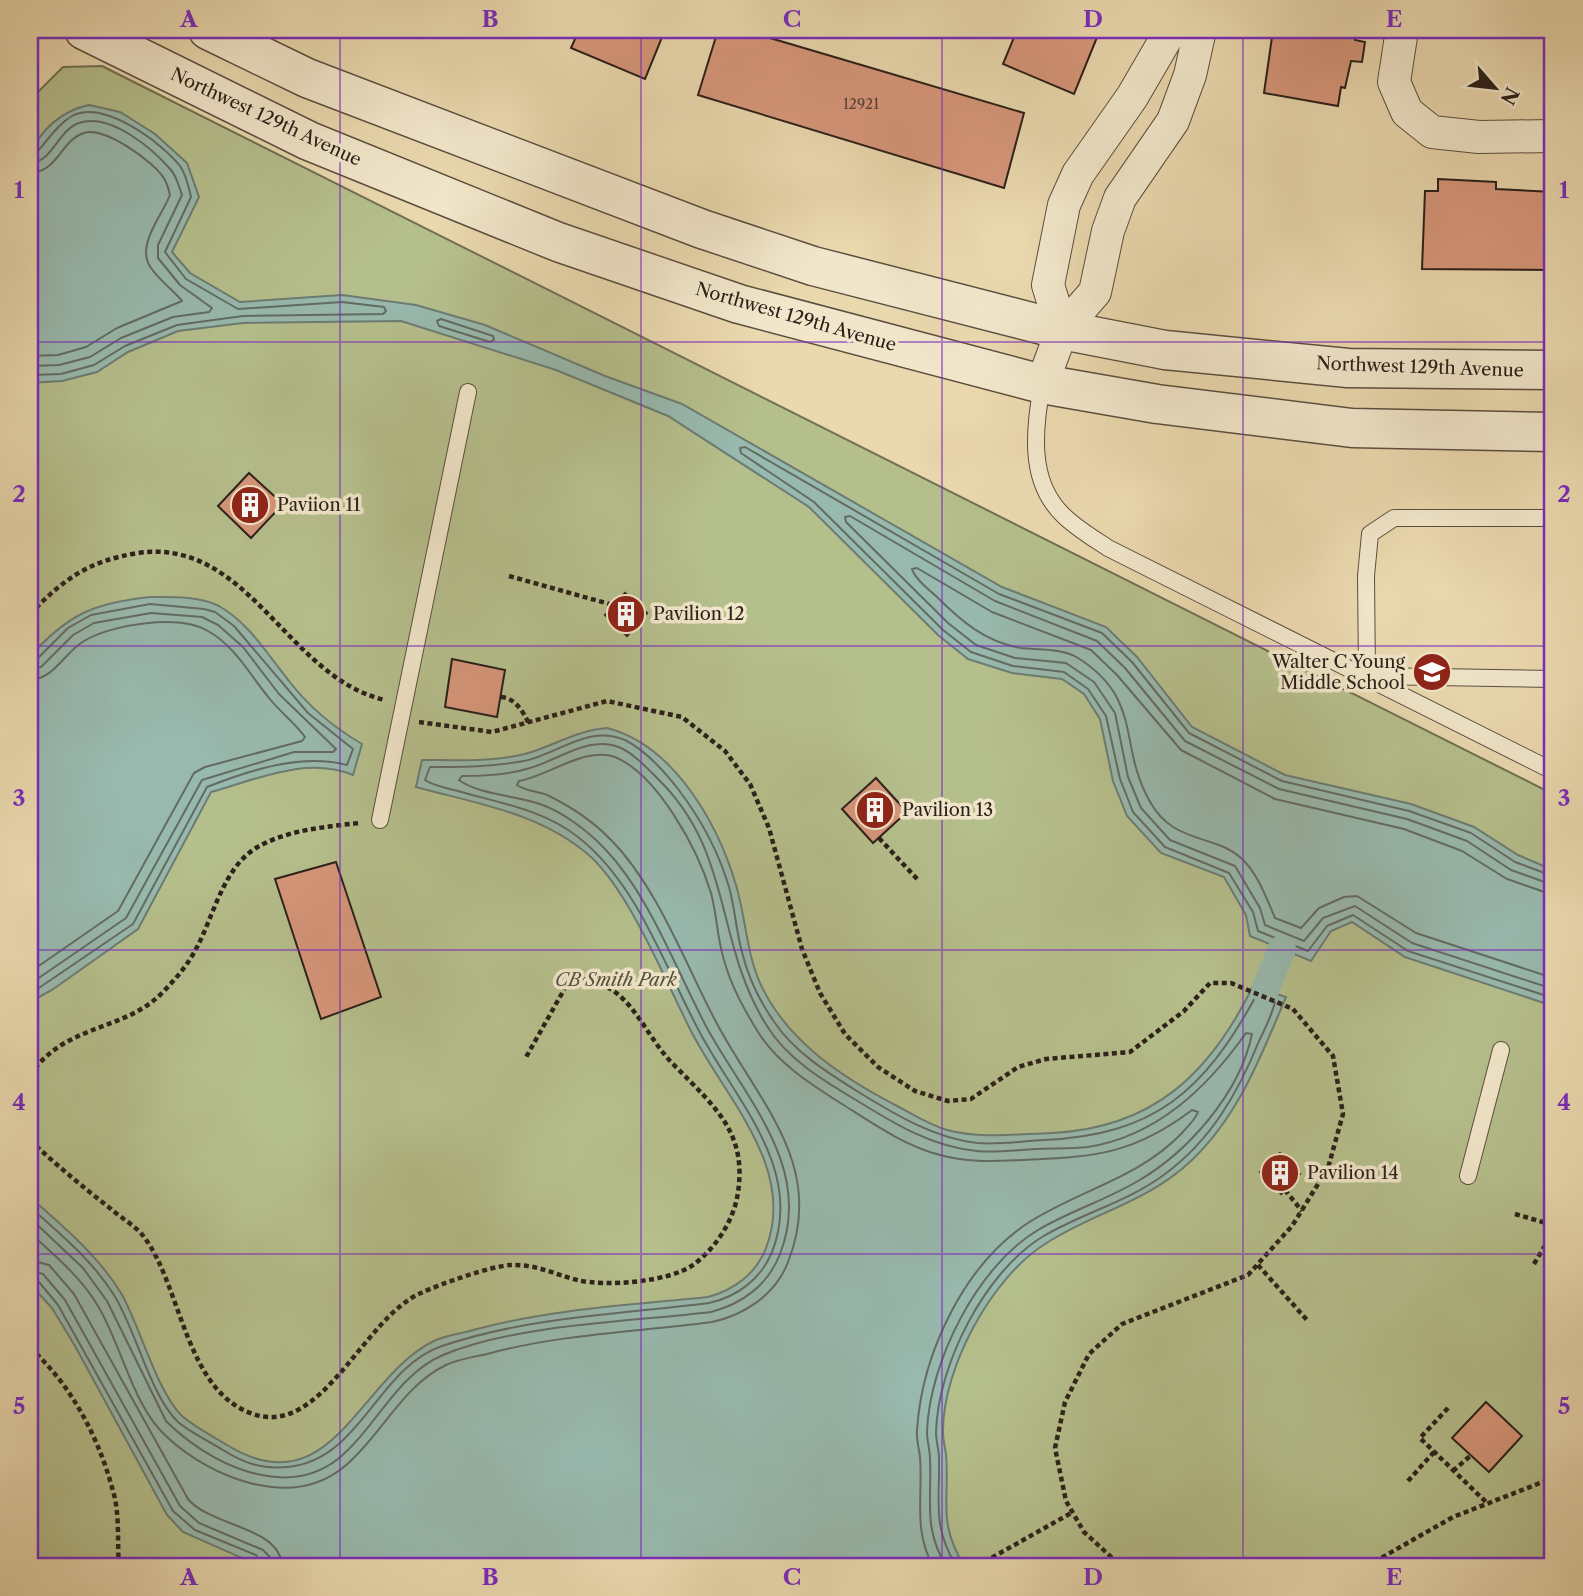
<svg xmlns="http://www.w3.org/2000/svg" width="1583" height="1596" viewBox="0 0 1583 1596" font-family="'Libre Caslon Text',serif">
<rect width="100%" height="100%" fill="#ead8ae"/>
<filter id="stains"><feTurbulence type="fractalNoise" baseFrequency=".00286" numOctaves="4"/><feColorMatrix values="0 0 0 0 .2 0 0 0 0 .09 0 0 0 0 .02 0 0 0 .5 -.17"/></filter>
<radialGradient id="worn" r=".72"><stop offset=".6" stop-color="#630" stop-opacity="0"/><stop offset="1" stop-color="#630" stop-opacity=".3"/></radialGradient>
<path fill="#b5bf8c" stroke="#707053" stroke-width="2" d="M102 66 1553 794V1566H30V100L63 67Z"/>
<path fill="#98b9ae" stroke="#6c7c73" stroke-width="2" d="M89 105 120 112 155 134 187 163 199 197 172 252 190 273 240 302 342 295 416 305 485 325 605 376 682 404 1002 587 1106 627 1137 657 1192 727 1285 775 1411 804 1474 827 1518 855 1553 870V1006L1405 957 1352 922 1331 931 1311 961 1250 936 1246 915 1224 877 1161 853 1127 816 1113 781 1100 719 1084 694 1062 679 1012 673 968 659 938 635 809 507 668 416 556 370 401 321 243 323 178 331 128 352 97 372 62 381 30 383V156C39 130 63 110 89 105Z
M150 597C173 597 199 596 219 606 249 623 268 655 289 681 309 707 333 727 362 744L353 775C306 756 258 779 211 792L138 929 52 990 30 1002V656C69 614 93 603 150 597Z
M607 728C674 745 718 824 736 885 746 918 746 951 760 983 787 1042 843 1078 899 1107 914 1115 930 1125 947 1130 981 1139 1017 1134 1052 1133 1153 1128 1210 1074 1253 986L1286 997C1261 1056 1239 1115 1192 1160 1147 1203 1094 1212 1045 1244 991 1278 942 1369 943 1433 943 1440 945 1447 946 1454 950 1502 937 1520 964 1566H260L183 1532 167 1515 75 1346 52 1308 30 1284V1197C62 1226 98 1255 121 1293 140 1326 157 1392 182 1416 195 1427 212 1436 227 1445 333 1510 359 1375 436 1340 448 1335 464 1333 477 1329 552 1309 631 1305 708 1297 734 1290 756 1274 766 1248 797 1168 725 1098 691 1031 666 982 630 893 591 857 542 813 478 804 416 787L422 760C456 760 491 762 525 754 554 746 577 730 607 728Z"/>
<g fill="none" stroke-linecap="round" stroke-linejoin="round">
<path stroke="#626c64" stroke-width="2" d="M30 154 37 152C48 140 58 124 72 116 103 99 161 142 180 166 186 174 189 188 191 197L165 252 186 279 238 309 342 302 384 307 386 311 383 314 243 316 177 325 125 346 94 365 61 374 30 375
M30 163C53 162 58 130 79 123 110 112 153 149 171 170 177 177 179 187 182 195L158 245V258L180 285 212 308 209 312 173 317 121 338 90 357 59 365 30 366
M30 173C58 172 61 140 84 133 104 126 155 162 165 180 167 184 169 190 170 195 162 216 135 246 151 268 160 281 173 290 182 301L117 328 86 347 58 355 30 356
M441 319 493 336 494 340 490 342 439 326 437 321Z
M30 661 37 659 68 628 91 615 150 604 204 609 215 612 234 626 308 713 353 749 347 765C302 753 250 770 207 787L133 924 30 994
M30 669 41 667 73 635 94 623 151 613 202 617 218 625 243 647 279 694 336 749 333 752H294L202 780 126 918 30 984
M30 680C54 679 65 652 84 641 112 624 179 614 208 631 235 646 250 675 269 698 280 712 295 723 305 737L302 741 205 767 194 773 118 911 30 972
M1553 876 1515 862 1471 833 1409 811 1282 781 1189 733 1132 662 1102 633 999 594 745 447 740 448 741 453 814 502 943 630 971 652 1013 666 1064 672 1088 689 1106 716 1120 779 1133 812 1165 847 1229 873 1253 912 1258 931 1308 951 1327 926 1353 915 1408 951 1553 998
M1553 885 1511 870 1467 841 1407 819 1279 789 1185 741 1125 668 1097 641 995 601 850 516 845 517 846 522 948 623 976 645 1015 658 1066 663 1094 682 1115 713 1128 777 1141 808 1170 840 1235 866 1260 908 1265 925 1304 941 1323 918 1355 906 1412 943 1553 989
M1553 895 1507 879 1462 851 1404 829 1275 799 1181 750 1117 675 1091 650 992 612 917 568 912 569C915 579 928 589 936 596 961 621 985 642 1021 648 1038 650 1062 648 1078 658 1143 699 1118 744 1149 800 1173 845 1213 833 1241 858 1257 872 1267 899 1275 918L1301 928 1319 908 1344 897 1357 896 1416 933 1553 978
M30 1207C60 1234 92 1260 114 1295 136 1330 150 1395 178 1422 191 1433 209 1441 223 1450 245 1464 262 1469 288 1467 361 1460 377 1368 442 1346 528 1317 620 1314 709 1303 737 1297 761 1279 772 1252 805 1168 734 1099 698 1029 664 965 637 883 578 837 545 811 505 804 465 793 453 789 435 787 425 780L430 767C462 767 492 767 524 761 558 754 589 724 625 740 645 750 664 771 678 789 701 819 718 850 729 887 735 908 736 931 742 952 748 977 760 1002 775 1023 795 1053 830 1074 860 1093 896 1115 934 1138 977 1143 999 1145 1022 1141 1044 1140 1155 1135 1204 1091 1256 996L1275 1002C1272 1015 1265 1029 1259 1041 1238 1093 1211 1140 1165 1174 1128 1202 1082 1213 1042 1237 984 1273 938 1365 936 1432 936 1441 939 1450 939 1458 940 1503 932 1525 956 1566
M30 1218 83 1268 107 1301 166 1421C208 1463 284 1501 338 1459 376 1428 396 1375 443 1355 517 1324 630 1322 711 1312 742 1304 768 1285 780 1254 814 1168 745 1098 707 1028 676 970 650 896 605 849 588 831 563 812 540 804 518 796 477 794 459 780L462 776C484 776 508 775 530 768 559 760 590 734 621 748 635 755 646 767 657 778 734 852 714 943 767 1026 787 1059 824 1081 856 1100 893 1123 932 1147 977 1151 995 1153 1016 1150 1035 1149 1052 1148 1070 1149 1088 1147 1157 1136 1207 1088 1246 1033L1252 1034C1240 1093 1188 1152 1138 1181 1106 1200 1070 1211 1038 1230 977 1266 929 1363 927 1432 927 1441 930 1450 930 1459 932 1500 923 1528 946 1566
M30 1233C54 1255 81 1277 98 1306 122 1346 133 1407 167 1437 211 1478 292 1511 345 1466 381 1436 402 1386 446 1365 458 1359 474 1357 487 1354 560 1334 637 1332 712 1322 745 1315 776 1294 788 1262 827 1164 757 1101 715 1020 685 963 657 887 612 841 594 822 570 806 547 795 537 791 525 791 517 785L519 781C548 776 586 746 615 757 658 775 698 850 711 893 717 915 717 938 724 960 731 986 744 1009 758 1032 777 1063 812 1085 842 1104 872 1123 905 1146 940 1155 968 1163 995 1161 1024 1160 1095 1157 1134 1154 1192 1110L1198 1112C1195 1120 1188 1126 1182 1133 1139 1178 1082 1189 1031 1221 964 1263 922 1354 917 1430 916 1439 919 1448 920 1457 923 1496 913 1530 933 1566
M30 1260 49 1265 74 1294 188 1499C211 1527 280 1526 282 1566
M30 1270 43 1274 65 1300 180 1506 199 1523 263 1550 270 1557 271 1566
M30 1279 39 1282 58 1305 173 1511 195 1530 256 1555 262 1566"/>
<path stroke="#98b9ae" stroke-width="28" d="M1265 990 1282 949"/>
</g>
<path fill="#d6967a" stroke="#2b201a" stroke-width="2" d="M579 30H665L645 79 571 48Z
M718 30H743L1024 113 1004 188 698 95Z
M1017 30H1100L1074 94 1003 64Z
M1273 30H1356L1355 40 1365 42 1362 62 1351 61 1345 88 1341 87 1338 106 1264 93Z
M1438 179 1496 182V189L1553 192V270L1422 269 1425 191H1438Z
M249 473 283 504 251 538 218 506Z
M625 593 647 613 627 636 605 615Z
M452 659 505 670 497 717 445 707Z
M876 778 907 812 873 843 842 809Z
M336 862 381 997 321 1019 275 879Z
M1280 1153 1300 1174 1281 1194 1260 1172Z
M1486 1402 1522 1436 1489 1472 1452 1438Z"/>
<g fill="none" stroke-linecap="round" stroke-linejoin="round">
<g stroke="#5b4e3f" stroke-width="18">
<path id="service" d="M1042 384C1035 428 1027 480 1063 515 1076 528 1093 538 1108 548L1553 771
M1367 676 1366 576 1370 534 1394 518H1553
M1372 676 1553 679
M380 820 468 392
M1468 1176 1501 1050"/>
</g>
<g stroke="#5b4e3f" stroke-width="34">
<path id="minor" d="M1402 30 1394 82 1407 112 1432 132 1479 137 1553 136
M1062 330 1048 285 1064 205 1078 174 1132 97 1171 30
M1042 384 1062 330 1095 292 1108 231 1120 198 1173 121 1190 75 1200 30"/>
</g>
<g stroke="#5b4e3f" stroke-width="41">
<path id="tertiary" d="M84 30 309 141 558 242 739 304 1042 384 1157 404 1352 428 1553 432
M208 30 307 78 702 229 813 266 1062 330 1165 350 1348 368 1553 370"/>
</g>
<path stroke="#2b201a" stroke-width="4.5" stroke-dasharray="5 3.5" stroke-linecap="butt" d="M509 576 613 605
M30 614C64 579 88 561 138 553 249 537 287 678 385 700
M501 697C515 698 523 711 529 724
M419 722 492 732 607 701 682 717 725 751 750 784 769 828 802 949 820 993 845 1034 878 1067 915 1091 948 1101 971 1099 1018 1067 1046 1059 1130 1052 1184 1011 1210 983H1231L1293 1009 1333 1056 1343 1114 1328 1168 1292 1226 1248 1275 1122 1324 1089 1354 1065 1402 1055 1448 1066 1501 1084 1532 1121 1566
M879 838 918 880
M30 1075C65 1024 121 1032 160 995 174 981 187 966 196 949 213 918 223 868 256 848 286 830 324 827 359 823
M30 1140C56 1165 83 1187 111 1209 121 1218 136 1226 144 1237 182 1287 185 1391 253 1414 322 1438 364 1317 421 1293 440 1284 491 1266 511 1265 535 1264 554 1274 577 1280 606 1287 669 1282 693 1265 714 1250 732 1223 737 1198 749 1134 716 1108 674 1065 639 1030 630 977 570 979L525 1059
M1285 1190 1302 1211
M1515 1214 1553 1225
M1534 1264 1553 1232
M1258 1265 1307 1320
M30 1348C71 1384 99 1438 113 1491 120 1514 117 1542 119 1566
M1448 1408 1420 1438 1487 1503
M1453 1471 1470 1456
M1408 1481 1434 1452
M977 1566 1073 1512
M1367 1566 1453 1517 1553 1478"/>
<use href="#service" stroke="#f1e6ca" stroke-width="16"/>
<use href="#minor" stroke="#f1e6ca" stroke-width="32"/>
<use href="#tertiary" stroke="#f1e6ca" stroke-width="38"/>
</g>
<path fill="none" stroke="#7b2cbf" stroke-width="2" stroke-opacity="0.55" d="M340 30V1566M641 30V1566M942 30V1566M1243 30V1566M30 342H1553M30 646H1553M30 950H1553M30 1254H1553"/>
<defs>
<g id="building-disc" transform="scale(2.0125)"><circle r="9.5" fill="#8f2418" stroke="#f1e6ca"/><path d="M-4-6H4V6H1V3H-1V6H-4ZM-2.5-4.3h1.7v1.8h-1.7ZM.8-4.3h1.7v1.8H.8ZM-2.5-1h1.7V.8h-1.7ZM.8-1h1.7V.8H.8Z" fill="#fff"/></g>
<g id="school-disc" transform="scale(2.0125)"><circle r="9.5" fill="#8f2418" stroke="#f1e6ca"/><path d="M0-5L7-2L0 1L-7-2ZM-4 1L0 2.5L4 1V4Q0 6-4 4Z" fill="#fff"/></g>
</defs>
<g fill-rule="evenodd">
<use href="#building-disc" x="250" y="505"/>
<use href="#building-disc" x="626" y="614"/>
<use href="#school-disc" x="1432" y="672"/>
<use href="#building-disc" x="875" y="810"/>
<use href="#building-disc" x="1280" y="1173"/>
</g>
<g text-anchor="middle" stroke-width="7" stroke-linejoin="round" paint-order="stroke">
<g font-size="14" fill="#563e32">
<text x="861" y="109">12921</text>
</g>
<g font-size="18" fill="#2b201a" stroke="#f1e6ca">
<text transform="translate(266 117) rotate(25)" y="6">Northwest 129th Avenue</text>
<text transform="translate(796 317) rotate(16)" y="6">Northwest 129th Avenue</text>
<text transform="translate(1420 367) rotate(2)" y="6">Northwest 129th Avenue</text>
</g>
<g font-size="18" fill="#2b201a" stroke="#f1e6ca" text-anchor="start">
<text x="277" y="511">Paviion 11</text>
<text x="653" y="620">Pavilion 12</text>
<text x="1405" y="668" text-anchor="end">Walter C Young<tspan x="1405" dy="21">Middle School</tspan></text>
<text x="902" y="816">Pavilion 13</text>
<text x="1307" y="1179">Pavilion 14</text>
</g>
<g font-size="18" font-style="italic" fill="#54503c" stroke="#f1e6ca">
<text x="616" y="986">CB Smith Park</text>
</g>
</g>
<rect width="1583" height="1596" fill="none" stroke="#ead8ae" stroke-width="77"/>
<g transform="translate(1495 88) rotate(118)" stroke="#f1e6ca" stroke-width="5" paint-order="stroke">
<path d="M0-5L12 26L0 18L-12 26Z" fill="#2b201a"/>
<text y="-10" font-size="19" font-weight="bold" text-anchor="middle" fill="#2b201a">N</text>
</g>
<rect x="38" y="38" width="1506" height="1520" fill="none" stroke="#7b2cbf" stroke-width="2.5"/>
<g font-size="23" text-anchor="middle" font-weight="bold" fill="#7b2cbf">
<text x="189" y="27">A</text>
<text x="490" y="27">B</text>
<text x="792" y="27">C</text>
<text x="1093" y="27">D</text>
<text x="1394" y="27">E</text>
<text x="19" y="198">1</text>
<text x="1564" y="198">1</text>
<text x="19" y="502">2</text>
<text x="1564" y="502">2</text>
<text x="19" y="806">3</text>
<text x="1564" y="806">3</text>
<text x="19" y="1110">4</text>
<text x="1564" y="1110">4</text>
<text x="19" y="1414">5</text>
<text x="1564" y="1414">5</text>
<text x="189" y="1585">A</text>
<text x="490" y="1585">B</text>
<text x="792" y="1585">C</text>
<text x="1093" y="1585">D</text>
<text x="1394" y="1585">E</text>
</g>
<rect width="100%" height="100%" filter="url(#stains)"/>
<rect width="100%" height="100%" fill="url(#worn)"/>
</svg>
